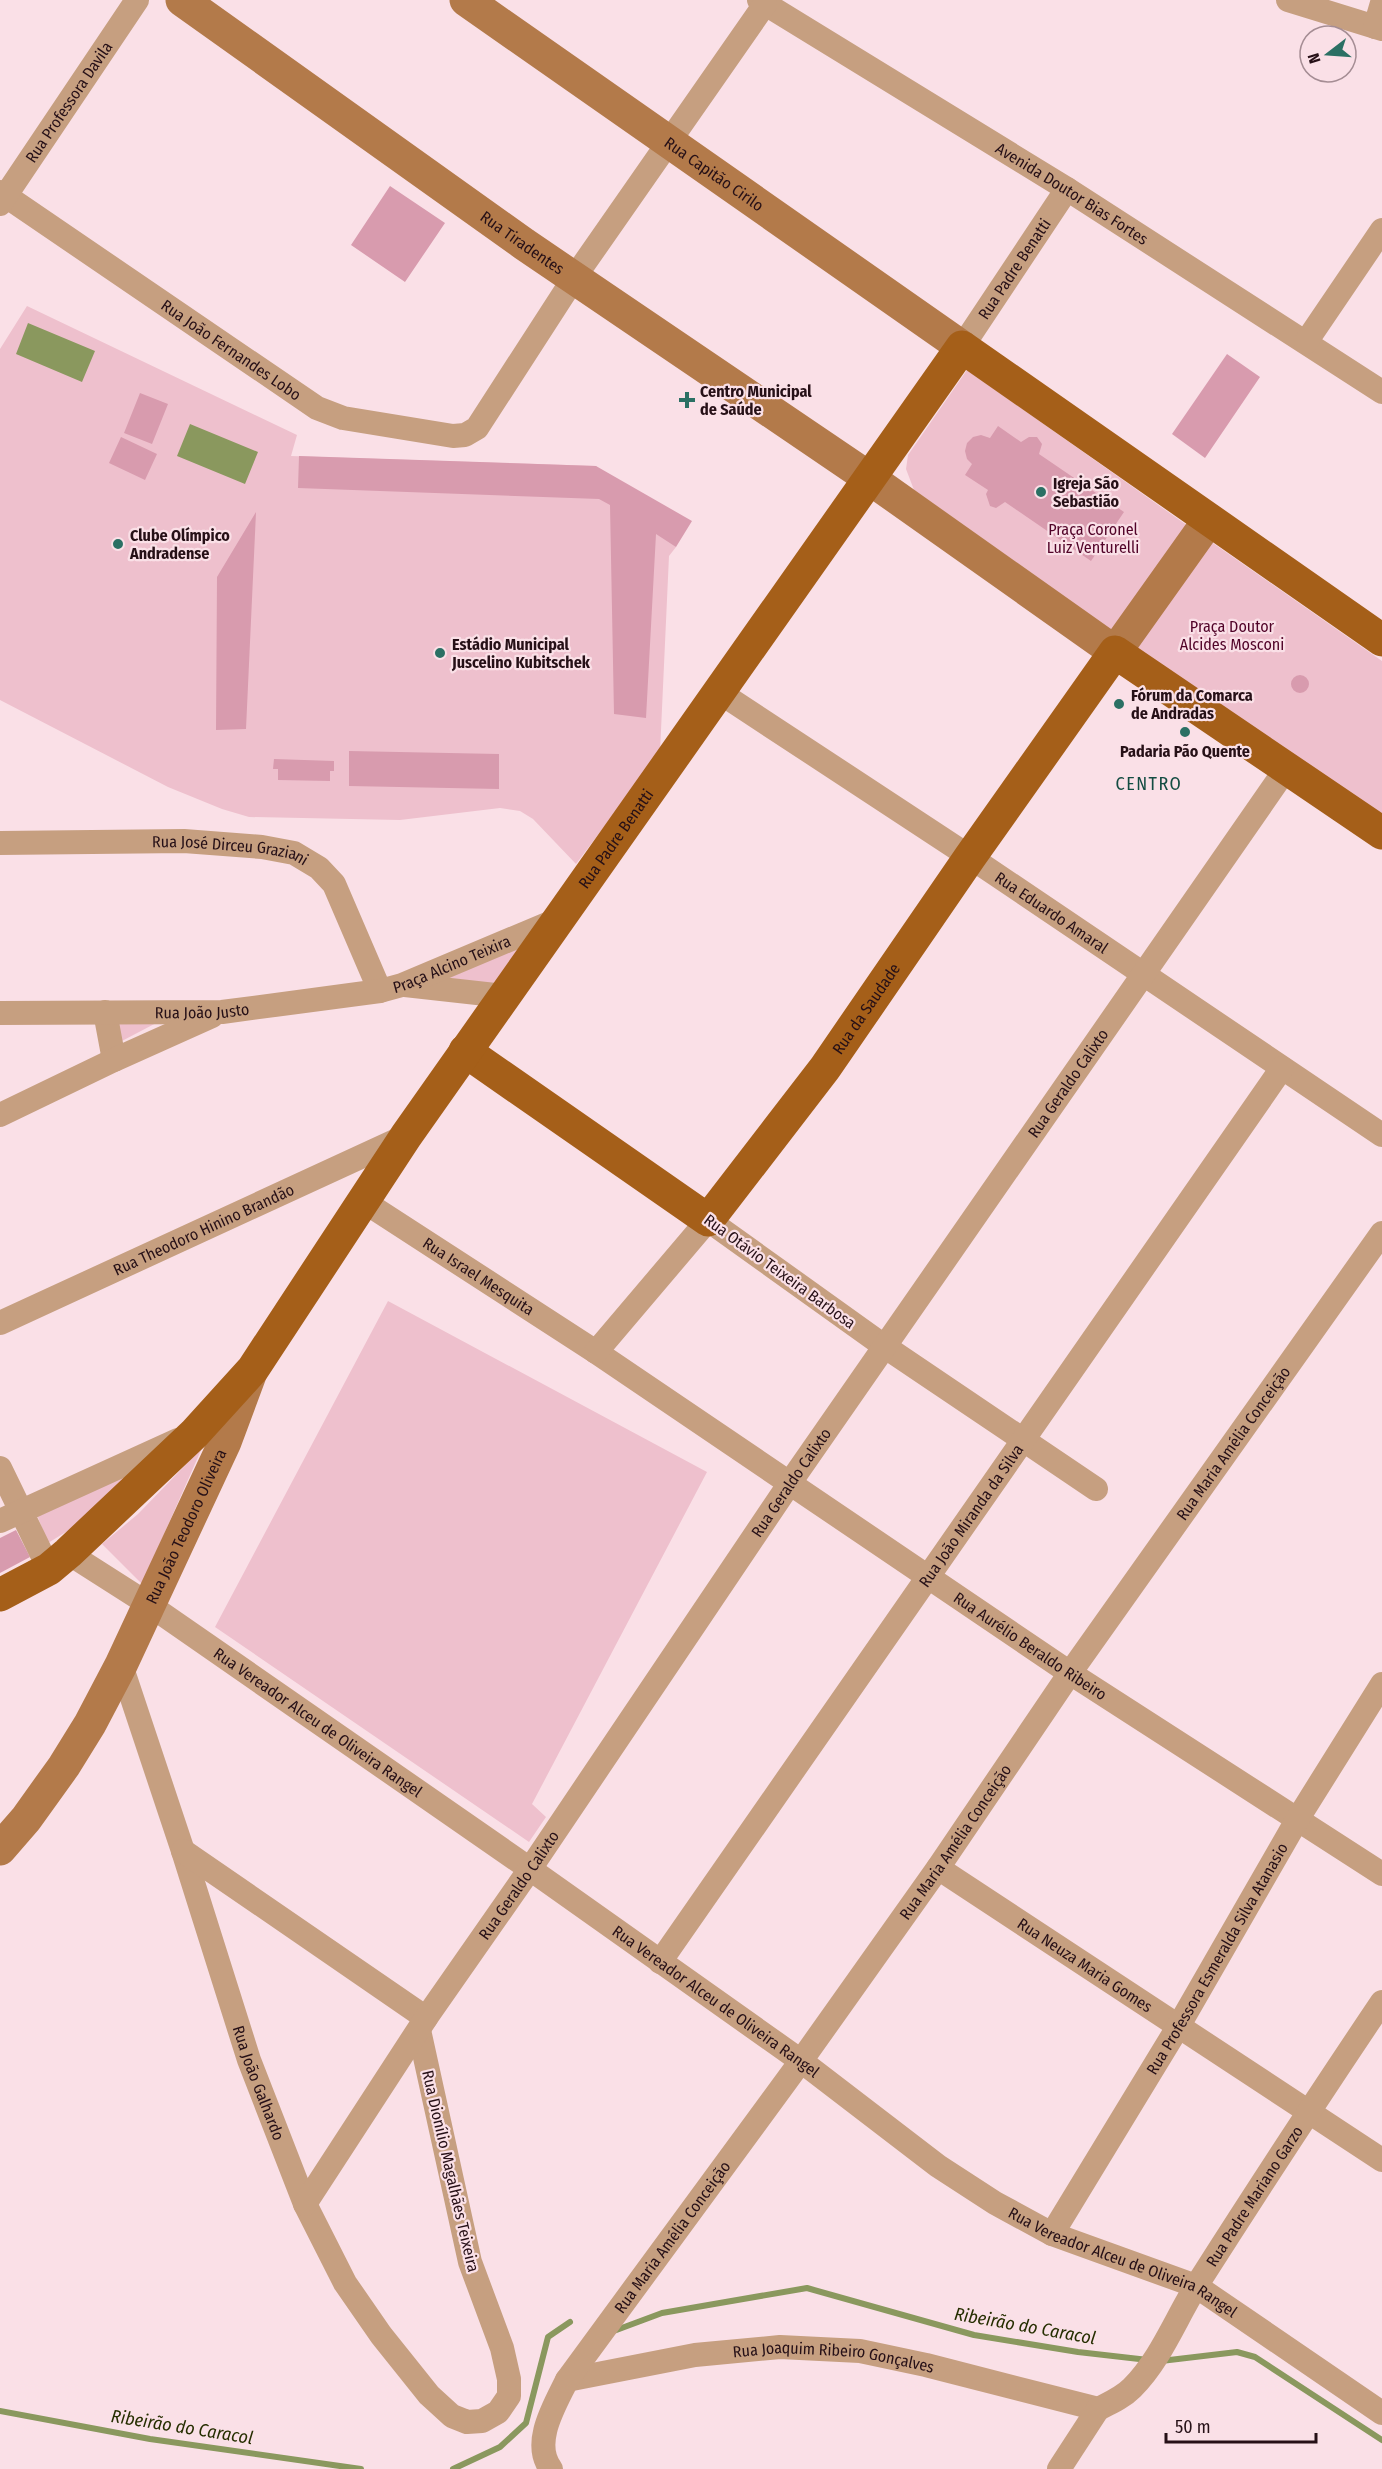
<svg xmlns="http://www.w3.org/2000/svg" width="1382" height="2469" viewBox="0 0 1382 2469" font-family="'Fira Sans Condensed',sans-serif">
<rect width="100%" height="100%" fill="#fae0e7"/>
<path fill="#eec0cd" d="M27 306 297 435 291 456 596 466 676 547 669 556 660 752 576 864 533 819 520 811 500 808 400 820 249 817 222 809 168 787 0 700V349Z
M967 370 1188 526 1114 632 914 490 906 469 908 455Z
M1210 541 1382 661V817L1135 647Z
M527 942 496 984 438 977Z
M117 1020 160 1021 120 1042Z
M388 1301 707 1472 532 1804 546 1817 529 1842 215 1627Z
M202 1448 142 1584 102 1544 138 1514Z
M151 1459 74 1527 48 1543 37 1515Z"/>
<path fill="#8a985e" d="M28 323 95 351 82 382 16 354Z
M190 424 258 452 245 484 177 456Z"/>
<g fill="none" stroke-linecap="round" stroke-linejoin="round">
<path stroke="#8a985e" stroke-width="6" d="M611 2332 662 2313 807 2288 974 2335 1078 2352 1148 2360
M1161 2361 1237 2352 1255 2357 1382 2440
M0 2411 150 2439 361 2469
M453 2469 500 2447 526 2423 548 2337 570 2322"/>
</g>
<path fill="#d89bae" d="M390 186 445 223 405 282 351 245Z
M1227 354 1260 377 1205 458 1172 434Z
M140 393 168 404 152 444 124 433Z
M998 426 1021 442 1029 437H1037L1042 444 1039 454 1124 512 1091 561 1005 502 996 508 990 506 986 494 988 490 965 475 972 464 967 459 965 451 967 443 973 437 981 435 990 438Z
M121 437 157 454 145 480 109 463Z
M299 456 596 466 692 521 676 547 656 534 646 718 614 714 610 505 599 499 298 488Z
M256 512 246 729 216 730 217 577Z
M1291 684a9 9 0 1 1 18 0a9 9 0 1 1-18 0Z
M349 751 499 754V789L349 786Z
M274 759 334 761V771H330V781L278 780V769H273Z
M16 1530 30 1557 0 1573V1538Z"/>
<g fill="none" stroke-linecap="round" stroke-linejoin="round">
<g stroke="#c69f80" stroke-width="24">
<path id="s1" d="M759 0 1067 189 1382 392"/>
<path d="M1288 0 1382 29"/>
<path d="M1375 27 1382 3"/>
<path id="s2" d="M0 192 317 408 343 418 453 436 465 435 477 428 574 278 765 4"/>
<path id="s3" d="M0 204 137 0"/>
<path d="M1306 342 1382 230"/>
<path id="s4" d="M962 347 1067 189"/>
<path id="s5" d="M719 692 970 857 1382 1135"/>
<path id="s6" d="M0 843 184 841 262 847 294 853 319 868 334 884 380 991"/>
<path d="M405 985 504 996"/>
<path d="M105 1012 114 1060"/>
<path id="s7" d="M0 1013 222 1012 380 991 402 985 559 919"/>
<path d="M0 1115 114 1060 212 1016"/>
<path id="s8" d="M363 1201 596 1352 1070 1673 1382 1874"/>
<path id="s9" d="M0 1323 406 1136"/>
<path d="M596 1352 708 1220 884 1346 1096 1489"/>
<path d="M0 1468 49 1569"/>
<path d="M0 1521 178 1440"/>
<path id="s10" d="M68 1553 148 1604 530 1869 801 2061 938 2166 995 2203 1052 2234 1196 2286 1382 2413"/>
<path id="s11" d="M121 1665 183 1851 249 2060 305 2204 345 2283 381 2335 429 2395 452 2416 467 2422 482 2421 498 2412 509 2396V2379L502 2348 470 2262 419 2030"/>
<path d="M183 1851 426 2018"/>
<path id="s12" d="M938 1868 1382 2160"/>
<path id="s13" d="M660 1962 1282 1068"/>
<path id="s14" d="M305 2204 426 2018 530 1869 796 1474 1286 769"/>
<path id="s15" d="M1052 2234 1178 2027 1297 1820 1382 1684"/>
<path id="s16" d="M567 2380 695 2355 780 2347 860 2351 926 2365 1098 2409"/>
<path id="s17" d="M1098 2409C1110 2403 1122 2398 1132 2388 1162 2358 1177 2315 1200 2280 1260 2186 1320 2094 1382 2002"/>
<path id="s18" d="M551 2469C531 2443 555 2405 567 2380L801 2061 938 1868 1070 1673 1382 1233"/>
<path d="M1059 2469 1098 2409"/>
</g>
<g stroke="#b37a4a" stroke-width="33">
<path id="s19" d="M182 0 524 244 869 478 1115 652 1209 520"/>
<path id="s20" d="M466 0 962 347"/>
<path id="s21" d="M0 1849 26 1819 64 1766 90 1724 121 1665 225 1442 251 1372"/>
</g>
<g stroke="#a55f19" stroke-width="33">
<path id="s22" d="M465 1051 708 1220 825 1068 970 857 1115 652 1382 833"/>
<path id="s23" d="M0 1595 49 1569 68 1553 194 1434 253 1369 406 1136 962 347 1382 640"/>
</g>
</g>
<g fill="#2b7064" stroke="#fae0e7" stroke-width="2">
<path d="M684 391h6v6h6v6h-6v6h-6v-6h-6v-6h6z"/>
<circle cx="1041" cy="492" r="6"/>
<circle cx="118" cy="544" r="6"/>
<circle cx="440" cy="653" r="6"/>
<circle cx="1119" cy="704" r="6"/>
<circle cx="1185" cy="732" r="6"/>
</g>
<g text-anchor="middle" stroke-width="4.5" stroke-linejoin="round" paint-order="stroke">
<g font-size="16" fill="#261017" stroke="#fae0e7">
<text dy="6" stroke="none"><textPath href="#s3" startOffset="123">Rua Professora Davila</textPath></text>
<text dy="6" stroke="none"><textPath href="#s20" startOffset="303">Rua Capitão Cirilo</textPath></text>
<text dy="6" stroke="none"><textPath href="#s1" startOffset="368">Avenida Doutor Bias Fortes</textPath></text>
<text dy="6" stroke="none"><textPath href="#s19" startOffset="418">Rua Tiradentes</textPath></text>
<text dy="6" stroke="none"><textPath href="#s4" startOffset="94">Rua Padre Benatti</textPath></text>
<text dy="6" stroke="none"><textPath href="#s2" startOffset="280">Rua João Fernandes Lobo</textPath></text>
<text dy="6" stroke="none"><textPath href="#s23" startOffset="984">Rua Padre Benatti</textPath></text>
<text dy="6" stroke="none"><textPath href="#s6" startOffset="231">Rua José Dirceu Graziani</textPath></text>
<text dy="6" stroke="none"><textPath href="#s5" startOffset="399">Rua Eduardo Amaral</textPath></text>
<text dy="6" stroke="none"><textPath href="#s7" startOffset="458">Praça Alcino Teixira</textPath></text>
<text dy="6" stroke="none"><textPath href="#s22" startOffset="560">Rua da Saudade</textPath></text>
<text dy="6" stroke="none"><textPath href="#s7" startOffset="202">Rua João Justo</textPath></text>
<text dy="6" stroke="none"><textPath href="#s14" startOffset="1356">Rua Geraldo Calixto</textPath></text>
<text dy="6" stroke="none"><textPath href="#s9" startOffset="224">Rua Theodoro Hinino Brandão</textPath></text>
<text transform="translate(780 1271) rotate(36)" y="6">Rua Otávio Teixeira Barbosa</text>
<text dy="6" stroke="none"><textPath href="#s8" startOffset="138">Rua Israel Mesquita</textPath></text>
<text dy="6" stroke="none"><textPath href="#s18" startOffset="1245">Rua Maria Amélia Conceição</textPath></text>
<text dy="6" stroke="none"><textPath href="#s14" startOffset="870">Rua Geraldo Calixto</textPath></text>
<text dy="6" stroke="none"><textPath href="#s13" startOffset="544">Rua João Miranda da Silva</textPath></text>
<text dy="6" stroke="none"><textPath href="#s21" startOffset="374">Rua João Teodoro Oliveira</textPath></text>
<text dy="6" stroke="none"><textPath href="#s8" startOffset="802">Rua Aurélio Beraldo Ribeiro</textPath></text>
<text dy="6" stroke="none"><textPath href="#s10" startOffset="302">Rua Vereador Alceu de Oliveira Rangel</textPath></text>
<text dy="6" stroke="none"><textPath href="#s18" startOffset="759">Rua Maria Amélia Conceição</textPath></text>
<text dy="6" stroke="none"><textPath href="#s14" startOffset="384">Rua Geraldo Calixto</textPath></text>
<text dy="6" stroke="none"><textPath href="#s15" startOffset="321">Rua Professora Esmeralda Silva Atanasio</textPath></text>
<text dy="6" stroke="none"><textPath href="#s12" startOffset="176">Rua Neuza Maria Gomes</textPath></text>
<text dy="6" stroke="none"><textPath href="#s10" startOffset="788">Rua Vereador Alceu de Oliveira Rangel</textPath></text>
<text dy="6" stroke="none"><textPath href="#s11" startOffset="440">Rua João Galhardo</textPath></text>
<text transform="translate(451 2171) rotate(77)" y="6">Rua Dionílio Magalhães Teixeira</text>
<text dy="6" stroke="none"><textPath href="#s17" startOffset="268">Rua Padre Mariano Garzo</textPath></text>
<text dy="6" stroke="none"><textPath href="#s18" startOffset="273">Rua Maria Amélia Conceição</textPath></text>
<text dy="6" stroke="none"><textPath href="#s10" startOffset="1274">Rua Vereador Alceu de Oliveira Rangel</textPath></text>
<text dy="6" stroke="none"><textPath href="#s16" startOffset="270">Rua Joaquim Ribeiro Gonçalves</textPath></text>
</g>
<g font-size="16" font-weight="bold" fill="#261017" stroke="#fae0e7" text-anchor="start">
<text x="700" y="397">Centro Municipal<tspan x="700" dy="18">de Saúde</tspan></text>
<text x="1053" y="489">Igreja São<tspan x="1053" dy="18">Sebastião</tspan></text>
<text x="130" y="541">Clube Olímpico<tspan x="130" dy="18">Andradense</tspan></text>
<text x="452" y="650">Estádio Municipal<tspan x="452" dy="18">Juscelino Kubitschek</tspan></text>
<text x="1131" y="701">Fórum da Comarca<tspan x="1131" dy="18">de Andradas</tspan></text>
<text x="1185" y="757" text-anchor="middle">Padaria Pão Quente</text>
</g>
<g font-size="16" fill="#510328" stroke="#fae0e7">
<text x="1093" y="535">Praça Coronel<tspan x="1093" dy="18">Luiz Venturelli</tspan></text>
<text x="1232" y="632">Praça Doutor<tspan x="1232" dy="18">Alcides Mosconi</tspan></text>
</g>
<g font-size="18" letter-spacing="1.5" fill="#134c42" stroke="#fae0e7">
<text x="1149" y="790">CENTRO</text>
</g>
<g font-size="18" font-style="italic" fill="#262e01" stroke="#fae0e7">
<text transform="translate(1025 2326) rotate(10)" y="6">Ribeirão do Caracol</text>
<text transform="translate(182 2427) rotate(9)" y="6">Ribeirão do Caracol</text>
</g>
</g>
<g transform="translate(1328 54) rotate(253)"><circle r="28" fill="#fae0e7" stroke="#a58d94" stroke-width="1.5"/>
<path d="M0-4.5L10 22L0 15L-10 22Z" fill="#2b7064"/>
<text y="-9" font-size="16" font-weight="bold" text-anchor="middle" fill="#261017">N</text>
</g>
<path d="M1166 2433v9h150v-9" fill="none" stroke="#261017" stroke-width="3"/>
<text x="1175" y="2433" font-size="18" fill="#261017" stroke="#fae0e7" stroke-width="4.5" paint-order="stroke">50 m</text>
</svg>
